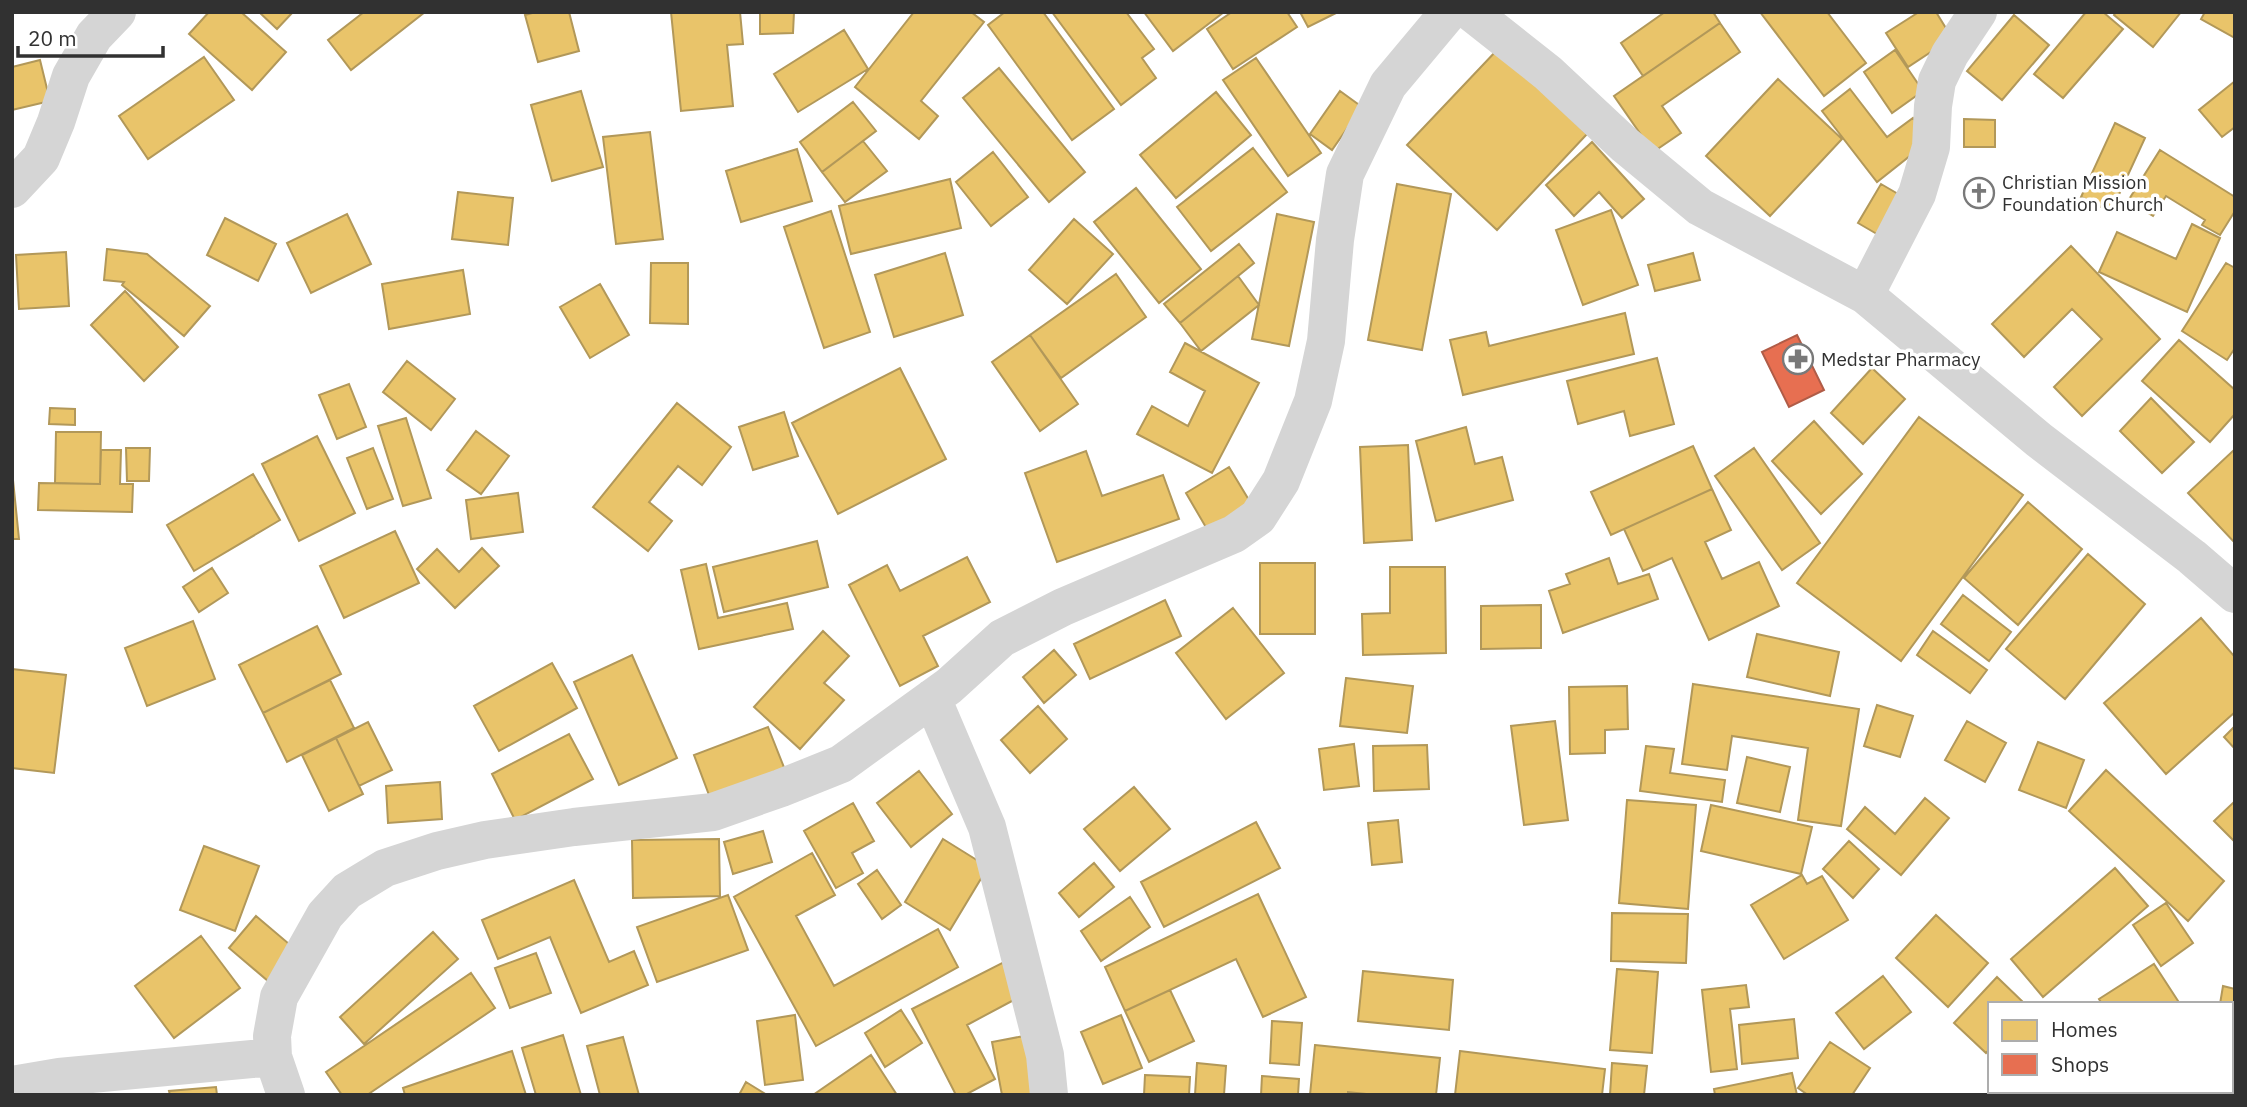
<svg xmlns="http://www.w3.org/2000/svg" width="2247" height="1107" viewBox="0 0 2247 1107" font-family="'IBM Plex Sans',sans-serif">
<rect width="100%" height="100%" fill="#fff"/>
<path fill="#e9c46a" stroke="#b29859" stroke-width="2" d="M209 12H241L286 52 252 90 189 34Z
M259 12H293L277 29Z
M364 12H425L351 70 328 40Z
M536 12H569L579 51 538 62 525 15Z
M671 12H740L743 44 727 45 733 106 681 111Z
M760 12H794L793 33 760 34Z
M914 12H971L984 22 921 101 938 116 919 139 855 87Z
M1005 12H1043L1114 109 1072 140 988 25Z
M1052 12H1126L1154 49 1142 58 1156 78 1121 105Z
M1144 12H1224L1173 51Z
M1232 12H1287L1297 27 1233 69 1207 29Z
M1300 12H1338L1308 27Z
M1665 12H1713L1720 23 1643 76 1621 43Z
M1760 12H1827L1866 63 1824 96Z
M1919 12H1936L1952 38 1908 67 1886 33Z
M2086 12H2103L2123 29 2063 98 2034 74Z
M2116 12H2181L2153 47 2114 15Z
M2205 12H2235V38L2201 19Z
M2014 15 2049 45 2002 100 1967 71Z
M1720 23 1740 52 1662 106 1681 133 1653 152 1614 96Z
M844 30 868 69 798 112 774 74Z
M1498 49 1587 134 1497 230 1407 145Z
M1895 50 1923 91 1892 113 1864 72Z
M204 57 234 100 148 159 119 116Z
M1256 58 1321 153 1288 176 1223 80Z
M40 60 50 101 12 110V67Z
M999 68 1085 172 1049 202 963 98Z
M1778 79 1842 139 1770 216 1706 156Z
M2235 81V127L2222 137 2199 110Z
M1850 89 1887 137 1913 118 1930 140 1877 182 1822 111Z
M581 91 603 167 552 181 531 105Z
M1340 91 1362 107 1332 150 1310 134Z
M1216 92 1251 135 1176 198 1140 155Z
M853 102 876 131 822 172 800 142Z
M1964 119 1995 120V147H1964Z
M2115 123 2145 138 2111 212 2081 197Z
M650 132 663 239 616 244 603 137Z
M863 141 887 171 845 202 822 172Z
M1592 142 1644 199 1622 218 1599 192 1574 216 1546 185Z
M1253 148 1287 192 1211 251 1177 207Z
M797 149 812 201 741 222 726 171Z
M2160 150 2235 197V211L2220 235 2202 225 2205 220 2166 196 2153 216 2128 201Z
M993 152 1028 197 991 226 956 182Z
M950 179 961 228 851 254 839 206Z
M1397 184 1451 194 1422 350 1368 340Z
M1881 184 1905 198 1882 237 1858 223Z
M1136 188 1201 269 1159 303 1094 222Z
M458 192 513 198 508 245 452 239Z
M1611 210 1638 285 1583 305 1556 230Z
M831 211 870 332 824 348 784 227Z
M347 214 371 264 311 293 287 243Z
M1277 214 1314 222 1289 346 1252 339Z
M225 218 276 244 258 281 207 255Z
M1074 219 1113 254 1067 304 1029 270Z
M2192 224 2220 238 2187 312 2099 272 2117 232 2176 259Z
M1239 244 1254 263 1180 323 1164 304Z
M2071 246 2160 339 2082 416 2054 387 2102 339 2072 309 2024 357 1992 324Z
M107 249 147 254 210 306 184 336 122 285 124 282 104 280Z
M66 252 69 306 19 309 16 255Z
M945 253 963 315 894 337 875 275Z
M1693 253 1700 280 1655 291 1648 265Z
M651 263H688V324L650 323Z
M2226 263 2235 268V348L2227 360 2182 331Z
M463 270 470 314 389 329 382 284Z
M1116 274 1146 317 1061 378 1030 335Z
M1238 276 1259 305 1201 351 1180 323Z
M600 284 629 335 590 358 560 307Z
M125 291 178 347 144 381 91 325Z
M1625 313 1634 354 1463 395 1450 340 1486 332 1489 346Z
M1030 335 1078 404 1040 431 992 362Z
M2179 340 2235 390V414L2210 442 2142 381Z
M1185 343 1259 383 1212 473 1137 434 1152 406 1188 426 1205 391 1170 372Z
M1657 358 1674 424 1630 436 1624 411 1578 424 1567 381Z
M407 361 455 399 431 430 383 392Z
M900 368 946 459 838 514 792 423Z
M1872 368 1905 399 1863 444 1831 413Z
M349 384 366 427 337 439 319 395Z
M2151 398 2194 442 2162 473 2120 431Z
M677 403 731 447 702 485 678 466 649 502 672 521 648 551 593 507Z
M50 408 75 409V425L49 424Z
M784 412 798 456 753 470 739 427Z
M1919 417 2023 495 1901 661 1797 583Z
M406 418 431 498 403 506 378 426Z
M1814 421 1862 474 1821 514 1772 461Z
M1466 427 1475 464 1502 457 1513 500 1436 521 1416 441Z
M476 431 509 456 481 494 447 470Z
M56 432H101L100 484 55 483Z
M317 436 355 513 299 541 262 464Z
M1408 445 1412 540 1364 543 1360 447Z
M1693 446 1712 489 1611 535 1591 492Z
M126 448H150L149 481H127Z
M373 448 393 499 367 509 347 458Z
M1754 448 1820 543 1782 570 1715 476Z
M2235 449V543L2188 493Z
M101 450H121L120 484H133L132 512 38 510 39 483 100 484Z
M1086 451 1102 496 1163 475 1179 519 1057 562 1025 473Z
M1229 467 1255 510 1211 536 1186 493Z
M12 470 19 539H12Z
M253 474 280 520 194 571 167 525Z
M1712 489 1731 530 1705 542 1722 579 1759 562 1779 606 1709 640 1672 558 1643 571 1624 529Z
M518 493 523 532 471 539 466 500Z
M2028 502 2082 549 2018 625 1964 578Z
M395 531 419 583 344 618 320 566Z
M817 541 828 587 724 612 713 567Z
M482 548 499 566 455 608 417 569 437 549 459 572Z
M2088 554 2145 604 2065 699 2006 649Z
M967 557 990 602 923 636 938 666 900 686 849 585 887 565 900 591Z
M1609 558 1618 584 1649 574 1658 599 1563 633 1549 591 1570 584 1566 574Z
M1260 563H1315V634H1260Z
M706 564 718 618 787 603 793 629 699 649 681 570Z
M1390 567H1445L1446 653 1363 655 1362 614 1390 613Z
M212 568 228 593 199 612 183 587Z
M1963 595 2011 632 1989 661 1941 624Z
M1165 600 1181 636 1090 679 1074 644Z
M1541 605V648L1481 649V606Z
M1233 608 1284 673 1226 719 1176 653Z
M2201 618 2235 657V712L2166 774 2104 703Z
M193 621 215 679 147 706 125 648Z
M317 626 341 674 263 713 239 665Z
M823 631 849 656 824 683 844 700 800 749 754 707Z
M1933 631 1987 670 1970 693 1917 655Z
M1757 634 1839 652 1830 696 1747 677Z
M1054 650 1076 675 1044 703 1023 677Z
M632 655 677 758 619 785 574 682Z
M552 663 577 708 499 751 474 706Z
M12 669 66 675 54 773 12 768Z
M1346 678 1413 686 1407 733 1340 726Z
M330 680 354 728 287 762 263 713Z
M1693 684 1859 709 1841 826 1798 820 1808 748 1732 736 1727 770 1682 764Z
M1627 686 1628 729 1605 730V753L1570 754 1569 687Z
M1877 705 1913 716 1900 757 1864 746Z
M1038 706 1067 739 1030 773 1001 740Z
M1555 721 1568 820 1524 825 1511 726Z
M1967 721 2006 743 1985 782 1945 760Z
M368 722 392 770 359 786 336 738Z
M2235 726V749L2224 737Z
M768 727 787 775 712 803 694 755Z
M569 734 593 779 515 820 492 774Z
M336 738 363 794 329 811 302 755Z
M2038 742 2084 760 2066 808 2019 790Z
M1354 744 1359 786 1324 790 1319 749Z
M1427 745 1429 789 1374 791 1373 746Z
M1646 746 1674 749 1670 773 1725 780 1722 802 1640 791Z
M1747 757 1790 767 1780 812 1737 803Z
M2106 770 2224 881 2188 921 2069 811Z
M919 771 952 814 911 847 877 803Z
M440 782 442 819 388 823 386 786Z
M1134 787 1170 829 1120 871 1084 829Z
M1925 798 1949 818 1901 875 1847 829 1865 807 1895 834Z
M1627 800 1696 805 1688 909 1619 903Z
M2235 801V842L2214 821Z
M853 803 874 841 852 853 863 873 836 888 804 831Z
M1711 805 1812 827 1801 874 1701 851Z
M1398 820 1402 862 1372 865 1368 823Z
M1256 822 1280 868 1164 927 1141 882Z
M763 831 772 862 733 874 724 842Z
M719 839 720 896 633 898 632 840Z
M943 839 988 867 950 930 905 902Z
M1849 841 1879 869 1853 898 1823 869Z
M204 846 259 866 235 931 180 910Z
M812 853 835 895 796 916 834 986 938 929 958 967 816 1046 734 897Z
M1094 863 1114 887 1079 917 1059 893Z
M2115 868 2148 906 2043 997 2011 959Z
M877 870 901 905 882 919 858 884Z
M1802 875 1807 884 1822 876 1848 920 1784 959 1751 905Z
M574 880 609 962 634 951 648 985 581 1013 550 937 498 959 482 920Z
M1258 894 1306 997 1263 1017 1236 959 1125 1011 1105 967Z
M728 895 748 950 657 982 637 927Z
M1130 897 1150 927 1101 961 1081 931Z
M2166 903 2193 943 2161 966 2133 925Z
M1612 913 1688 914 1686 963 1611 961Z
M1936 915 1988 963 1948 1007 1896 958Z
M256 916 295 949 268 981 229 948Z
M433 932 458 959 364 1044 340 1017Z
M201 936 240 988 174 1038 135 986Z
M536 953 551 993 510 1008 495 968Z
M1008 960 1025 994 967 1025 995 1079 965 1095H956L912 1009Z
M2154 964 2180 1004H2102L2099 999Z
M1617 969 1658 972 1652 1053 1610 1050Z
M1363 971 1453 980 1449 1030 1358 1021Z
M471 973 495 1008 367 1095H342L326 1072Z
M1883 976 1911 1012 1864 1049 1836 1013Z
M1997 977 2025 1004H1990V1049L1986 1053 1954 1023Z
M1746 985 1749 1007 1730 1009 1737 1069 1711 1072 1702 990Z
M2223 986 2235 989V1053L2231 1052V1004H2220Z
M1170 990 1194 1041 1149 1062 1125 1011Z
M901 1010 922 1043 885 1067 865 1033Z
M795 1015 803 1080 765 1085 757 1021Z
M1121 1015 1142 1068 1103 1084 1081 1032Z
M1794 1019 1798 1058 1742 1064 1739 1025Z
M1272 1021 1302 1023 1299 1065 1270 1063Z
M563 1035 581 1095H536L522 1048Z
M1024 1036 1036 1095H1002L992 1042Z
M623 1037 639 1095H600L587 1046Z
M1830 1042 1870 1068 1852 1095H1808L1798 1088Z
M1315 1045 1440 1058 1436 1095H1376L1348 1092V1095H1310Z
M512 1051 526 1095H405L403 1088Z
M1460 1051 1605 1069 1602 1095H1455Z
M871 1055 897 1095H813Z
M1197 1063 1226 1066 1224 1095H1195Z
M1612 1063 1647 1066 1644 1095H1610Z
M1792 1073 1797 1095H1715L1714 1089Z
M1145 1075 1190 1077 1189 1095H1144Z
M1262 1076 1299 1079 1298 1095H1261Z
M746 1082 767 1095H739Z
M216 1087 217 1095H170L169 1091Z
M2158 1091H2208V1095H2158Z"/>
<path fill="#e76f51" stroke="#b05c47" stroke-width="2" d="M1797 335 1824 390 1789 407 1762 352Z"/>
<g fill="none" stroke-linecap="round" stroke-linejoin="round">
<path stroke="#d5d5d5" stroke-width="38" d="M1471 12 1548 73 1625 145 1700 207 1865 295 2039 440 2192 557 2235 594
M12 189 41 158 56 122 71 76 94 36 117 12
M1865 295 1917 194 1931 147 1933 106 1937 81 1950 54 1978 12
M932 698 987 827 1045 1055 1049 1095
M12 1085 59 1077 273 1057
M286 1095 273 1057 272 1036 279 997 325 915 347 891 385 868 437 851 485 840 574 827 713 812 781 788 841 764 949 686 1002 638 1063 607 1234 534 1258 517 1281 481 1313 401 1326 341 1335 240 1345 174 1388 85 1449 12"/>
</g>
<defs>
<g id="church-ring" transform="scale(1.575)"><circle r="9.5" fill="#fff" stroke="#797979" stroke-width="1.5"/><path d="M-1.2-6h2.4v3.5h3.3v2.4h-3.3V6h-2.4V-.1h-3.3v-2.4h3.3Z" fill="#797979"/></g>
<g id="pharmacy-ring" transform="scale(1.575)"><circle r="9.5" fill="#fff" stroke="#797979" stroke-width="1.5"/><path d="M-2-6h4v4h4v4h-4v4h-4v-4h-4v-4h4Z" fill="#797979"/></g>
</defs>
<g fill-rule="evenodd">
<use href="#church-ring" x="1979" y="193"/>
<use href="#pharmacy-ring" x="1798" y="359"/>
</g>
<g text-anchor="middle" stroke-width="7" stroke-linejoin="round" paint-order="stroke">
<g font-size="19" fill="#313131" stroke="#fff" text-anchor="start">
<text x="2002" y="189">Christian Mission<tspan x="2002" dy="22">Foundation Church</tspan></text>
<text x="1821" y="366">Medstar Pharmacy</text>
</g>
</g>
<rect width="2247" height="1107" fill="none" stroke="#313131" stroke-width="28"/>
<rect x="1988" y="1002" width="245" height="91" fill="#ffffff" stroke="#adadad" stroke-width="2"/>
<rect x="2002" y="1020" width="35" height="21" fill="#e9c46a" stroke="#adadad" stroke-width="2"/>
<text x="2051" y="1037" font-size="21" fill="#313131">Homes</text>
<rect x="2002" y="1054" width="35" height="21" fill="#e76f51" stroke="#adadad" stroke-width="2"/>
<text x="2051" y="1072" font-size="21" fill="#313131">Shops</text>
<path d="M18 46v10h145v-10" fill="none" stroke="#313131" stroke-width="3.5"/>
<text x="28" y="46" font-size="21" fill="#313131" stroke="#ffffff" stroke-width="5" paint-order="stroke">20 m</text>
</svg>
